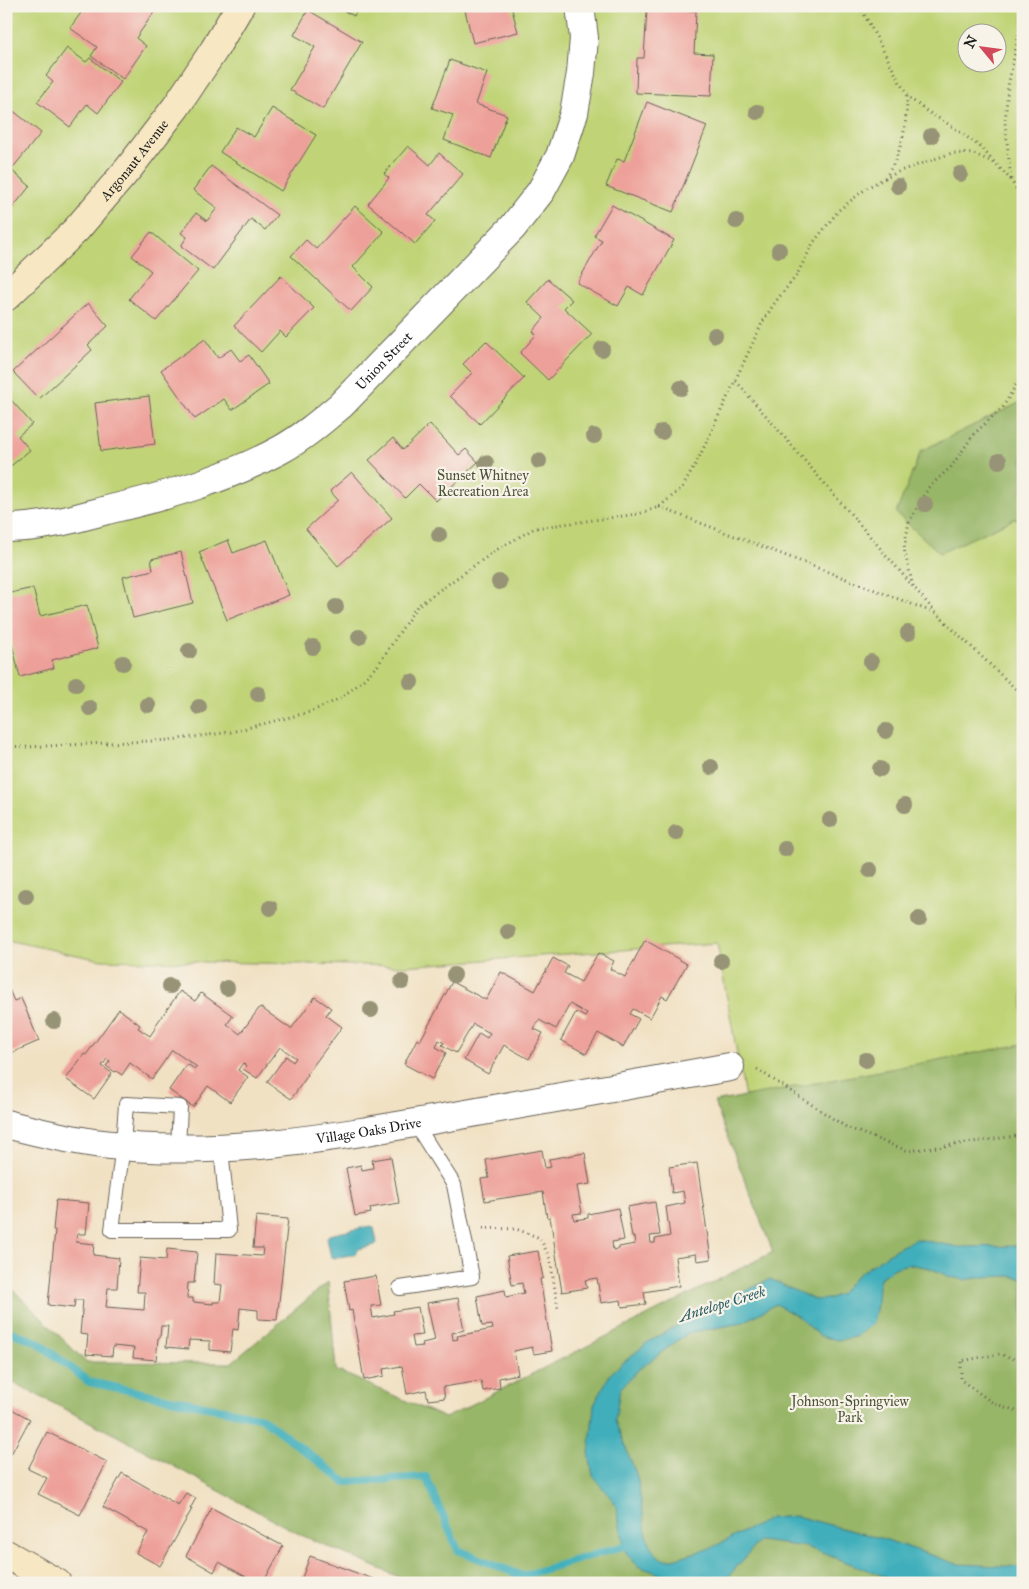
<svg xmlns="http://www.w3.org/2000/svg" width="1029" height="1589" viewBox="0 0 1029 1589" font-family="'IM FELL Great Primer',serif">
<rect width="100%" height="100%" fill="#f7f3e8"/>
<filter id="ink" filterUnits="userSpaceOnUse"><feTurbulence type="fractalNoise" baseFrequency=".02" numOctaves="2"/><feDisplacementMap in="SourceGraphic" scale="10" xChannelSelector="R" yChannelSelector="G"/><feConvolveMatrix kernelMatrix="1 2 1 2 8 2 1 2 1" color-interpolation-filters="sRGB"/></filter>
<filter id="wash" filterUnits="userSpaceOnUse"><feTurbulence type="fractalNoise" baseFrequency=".0096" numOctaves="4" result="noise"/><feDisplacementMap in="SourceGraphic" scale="20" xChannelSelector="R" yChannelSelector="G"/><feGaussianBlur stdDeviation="1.12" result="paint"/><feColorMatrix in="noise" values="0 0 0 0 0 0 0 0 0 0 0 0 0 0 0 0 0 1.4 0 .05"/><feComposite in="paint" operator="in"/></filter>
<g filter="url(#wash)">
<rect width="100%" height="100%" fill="#f1e1c3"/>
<path fill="#c0d477" stroke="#6e784a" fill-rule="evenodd" d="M6 6H1023V1583L773 1252 717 943 405 966 101 960 6 940ZM966 32H996V62H966Z"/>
<path fill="#98b668" stroke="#5a6942" d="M1023 401V520L1014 519 940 553 896 513 921 451Z
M1023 1044V1583H413L301 1535 125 1440 6 1379V1283L86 1362 231 1363 328 1282 336 1370 445 1418 773 1252 714 1102Z"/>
<path fill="#3fafbb" stroke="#2e666c" d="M371 1226 374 1228 377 1243 375 1245 358 1249 355 1254 334 1258 331 1257 327 1238 329 1235Z
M916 1239 959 1247 1023 1246V1278L1009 1276 984 1277 965 1280 950 1277 930 1268 908 1264 895 1268 881 1277 878 1286 877 1305 873 1323 856 1337 837 1340 820 1336 800 1318 776 1304 742 1323 688 1333 639 1369 620 1389 615 1421 637 1476 646 1532 653 1551 662 1559H673L711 1548 771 1518 796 1516 887 1540 957 1564 1023 1567V1583H902L806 1547 759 1541 729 1576 684 1580 662 1575 638 1566 626 1553 615 1503 593 1476 589 1454 594 1405 610 1374 648 1342 687 1320 770 1279 815 1300 828 1299 840 1294 858 1274 896 1249Z"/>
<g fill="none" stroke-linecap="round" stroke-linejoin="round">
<path stroke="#3fafbb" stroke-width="8" d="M6 1330 37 1342 89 1382 262 1418 345 1482 426 1477 458 1550 522 1576 634 1543"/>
</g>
<g id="blocks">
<path fill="#eda099" d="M86 6H154L157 8 136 38 146 46 123 79 91 56 97 47 70 28Z
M335 6H359L354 16Z
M464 6H511L518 32 473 43Z
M647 9 696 11 694 53 713 54 711 96 636 93 637 58H644Z
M308 10 362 42 323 109 290 90 315 47 294 35Z
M67 48 86 62 90 58 121 82 98 113 87 104 70 127 37 102 53 82 46 76Z
M450 60 487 73 476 104 507 115 491 158 444 140 453 115 432 108Z
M647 102 707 126 673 212 606 186 617 159 624 161Z
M6 105 41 133 11 170 30 186 10 211 6 208Z
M272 108 316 135 281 191 220 152 236 127 254 137Z
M408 146 430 165 439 153 463 174 428 215 435 221 415 244 368 204 389 178 384 174Z
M211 166 277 215 265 230 251 219 213 270 181 246 187 237 181 233 196 213 207 221 217 208 193 190Z
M612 205 674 240 643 295 629 287 618 306 577 283 602 240 594 236Z
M355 206 384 232 353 267 373 287 351 311 291 256 306 240 316 249Z
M151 232 198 271 156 321 129 299 151 271 132 256Z
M281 276 314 308 286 337 280 331 261 352 234 326Z
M548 279 572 300 564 308 592 334 548 380 520 353 536 335 533 331 544 318 527 302Z
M88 303 108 326 88 345 92 350 39 399 13 372Z
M205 339 218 358 231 349 240 361 249 355 269 384 232 410 224 399 195 419 161 370Z
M486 341 524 378 480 424 450 396 472 373 463 364Z
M6 394 32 424 18 436 30 450 6 470Z
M149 396 155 444 101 451 95 403Z
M430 424 459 455 466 449 478 462 436 501 419 484 405 498 369 460 393 438 403 450Z
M352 472 392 518 338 566 306 529 338 500 330 491Z
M228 540 233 553 267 540 289 595 227 620 199 552Z
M181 552 193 603 133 618 123 577 153 570 151 559Z
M33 588 40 616 87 605 98 648 52 660 54 668 20 677 6 620V594Z
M645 940 687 964 667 999 662 996 650 1018 633 1009 630 1014 639 1019 623 1047 598 1033 586 1054 561 1040 576 1012 585 1017 587 1014 570 1004 556 1029 539 1020 534 1029 543 1033 529 1059 504 1045 488 1074 464 1060 479 1033 487 1038 490 1033 473 1024 456 1053 442 1045 444 1043 439 1040 436 1047 446 1053 432 1079 404 1064 417 1039 420 1041 452 982 486 1000 501 972 535 991 553 958 568 966 564 973 581 982 598 953 614 961 610 969 625 977Z
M6 983 14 1001 21 998 39 1041 6 1055Z
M180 991 195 1001 201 993 233 1016 227 1024 240 1034 260 1007 291 1029 315 997 331 1008 326 1015 342 1027 307 1074 308 1075 291 1099 267 1082 286 1056 293 1062 296 1058 280 1047 257 1078 243 1069 246 1066 243 1063 238 1070 248 1077 230 1102 208 1086 193 1107 169 1090 187 1064 195 1069 197 1067 172 1050 152 1079 130 1063 122 1075 116 1071 115 1072 106 1066 110 1061 107 1059 102 1066 112 1073 94 1099 66 1079 84 1054 86 1055 119 1009 140 1025 138 1028 150 1036 156 1027 155 1026Z
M542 1150 545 1168 551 1167 549 1159 585 1153 590 1184 577 1186 582 1213 573 1214 574 1220 588 1218V1214L618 1208 624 1240 612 1242 613 1250 619 1249V1247L635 1244 634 1237H632L627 1207 655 1202 660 1235 650 1236 651 1243H655V1239L670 1236 666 1207 685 1203 683 1191 672 1193 669 1167 697 1163 711 1259 697 1261 696 1254 675 1257 679 1286 644 1292 646 1304 622 1307 621 1300 601 1303 597 1278 585 1280 587 1288 562 1292 550 1217 547 1218 543 1192 485 1201 481 1179 489 1178 486 1160Z
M391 1157 399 1203 370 1208 371 1213 355 1216 346 1168 361 1165 362 1170 373 1168 372 1160Z
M56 1200 89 1203 86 1234H77L76 1242 94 1244 93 1255 119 1258 117 1288H108L106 1307 144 1310 145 1292H137L140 1258 166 1260 167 1249 197 1252 194 1283H188L187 1298H193V1302L213 1304V1302H220L222 1285 214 1284 216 1253 262 1256 263 1248H253L256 1216 288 1219 277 1320 258 1319V1310L240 1308 238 1330 233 1329 230 1352 210 1350V1341L189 1340 188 1349 166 1347 168 1326H161L160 1338H158L156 1360 133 1358 134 1348 113 1346 112 1356 86 1354 88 1335 80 1334 83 1300H75L74 1308 48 1305 55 1230H53Z
M538 1251 543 1278 540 1279 552 1351 534 1354 532 1347 514 1351 518 1374 499 1378 500 1388 483 1391 481 1381 443 1387 445 1398 428 1400 426 1390 407 1394 402 1366 383 1369 384 1376 364 1380 352 1310 349 1311 344 1281 376 1276 381 1305 371 1306 373 1318 394 1314 393 1311 418 1307 423 1335 412 1336 414 1347 423 1346 422 1343 435 1340 427 1303 458 1298 464 1330 452 1333 453 1340 458 1339 457 1336 493 1329 492 1325 482 1326 477 1296 505 1290 506 1297 524 1293 522 1283 512 1285 507 1256Z
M6 1406 30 1419 11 1454 6 1452Z
M47 1432 107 1462 80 1515 38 1494 47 1478 28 1469Z
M122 1473 178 1505 186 1493 196 1498 190 1509H192L160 1566 136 1553 148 1532 103 1507Z
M212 1508 283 1546 263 1583H257L219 1562 214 1572 186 1556Z
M310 1556 376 1580 375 1583H300Z"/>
</g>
</g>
<g filter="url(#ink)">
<use href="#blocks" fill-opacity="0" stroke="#676156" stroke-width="1"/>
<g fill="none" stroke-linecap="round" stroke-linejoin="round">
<g stroke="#676156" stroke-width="16">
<path id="lane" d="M178 1148 180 1107 126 1104 123 1145 112 1230H229L221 1148
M400 1288 472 1277 454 1185 415 1123"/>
</g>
<g stroke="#676156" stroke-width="30">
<g id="street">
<path id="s1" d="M6 528C41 528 74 519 107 510 167 496 226 479 280 450 302 438 322 421 341 405L513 227 541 191 560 156 574 113 581 73 584 38 580 6"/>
<path id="s2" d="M6 1124C37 1132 70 1140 102 1144 224 1159 346 1135 466 1114 554 1098 642 1083 730 1067"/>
</g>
</g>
<g stroke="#676156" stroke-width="30">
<g id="secondary">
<path id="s3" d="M6 297 76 230 129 168 176 107 214 50 240 6"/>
<path d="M6 1554 57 1583"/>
</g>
</g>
<path stroke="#676156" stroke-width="3" stroke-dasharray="1 4" stroke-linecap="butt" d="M860 6 907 96 925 110 953 127 982 148 994 162
M885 178C902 154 907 125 907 96
M1011 179 1005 123 1008 86 1023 14
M736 381 936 613 1023 696
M659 507 935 613
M913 586 904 549 909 522 929 487 951 467 974 434 1003 407 1023 373
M6 746 26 747 170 740 231 732 310 712 339 699 360 683 378 665 417 606 498 549 535 528 638 514 659 507 682 488 697 462 763 321 776 301 797 275 813 243 839 210 868 187 900 171 952 153 974 154 995 163 1011 180 1023 201
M757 1069 846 1127 908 1151 1023 1135
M483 1228 516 1229 540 1238 550 1259 558 1308
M1023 1362 1000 1354 961 1361V1380L993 1403 1023 1413"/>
<use href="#lane" stroke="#fff" stroke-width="14"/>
<use href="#street" stroke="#fff" stroke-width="28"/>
<use href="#secondary" stroke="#f7e8c3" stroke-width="28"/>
</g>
<g fill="#979376">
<circle cx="757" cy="112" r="8"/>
<circle cx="931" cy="136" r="8"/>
<circle cx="960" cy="174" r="8"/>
<circle cx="898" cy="186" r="8"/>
<circle cx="736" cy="221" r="8"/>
<circle cx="779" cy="250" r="8"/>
<circle cx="715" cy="335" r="8"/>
<circle cx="602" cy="349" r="8"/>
<circle cx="681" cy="388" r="8"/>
<circle cx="662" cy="432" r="8"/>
<circle cx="594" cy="436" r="8"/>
<circle cx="539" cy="461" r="8"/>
<circle cx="999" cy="461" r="8"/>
<circle cx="486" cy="463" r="8"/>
<circle cx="925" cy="504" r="8"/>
<circle cx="439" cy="535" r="8"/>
<circle cx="499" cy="582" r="8"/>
<circle cx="336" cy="607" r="8"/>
<circle cx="908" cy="633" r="8"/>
<circle cx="359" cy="637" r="8"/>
<circle cx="313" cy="647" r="8"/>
<circle cx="189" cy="651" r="8"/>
<circle cx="871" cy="662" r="8"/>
<circle cx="123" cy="663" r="8"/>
<circle cx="411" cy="682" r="8"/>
<circle cx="76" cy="684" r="8"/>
<circle cx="258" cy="694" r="8"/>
<circle cx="148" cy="705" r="8"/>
<circle cx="199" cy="707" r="8"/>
<circle cx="90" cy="708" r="8"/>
<circle cx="886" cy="731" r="8"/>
<circle cx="711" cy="767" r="8"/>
<circle cx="880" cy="769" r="8"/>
<circle cx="905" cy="805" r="8"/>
<circle cx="830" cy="820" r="8"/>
<circle cx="676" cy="833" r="8"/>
<circle cx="785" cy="849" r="8"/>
<circle cx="870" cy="870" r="8"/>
<circle cx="26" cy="896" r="8"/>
<circle cx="270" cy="908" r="8"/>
<circle cx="919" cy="919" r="8"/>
<circle cx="508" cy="932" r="8"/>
<circle cx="721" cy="961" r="8"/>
<circle cx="454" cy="975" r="8"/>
<circle cx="402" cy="982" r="8"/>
<circle cx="170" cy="986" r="8"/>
<circle cx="227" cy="988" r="8"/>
<circle cx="371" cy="1010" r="8"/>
<circle cx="54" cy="1021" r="8"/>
<circle cx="866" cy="1060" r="8"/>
</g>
</g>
<g text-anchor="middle" stroke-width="4.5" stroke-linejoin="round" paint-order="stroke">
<g font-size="14" fill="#1c1c1c" stroke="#f7f3e8">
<text dy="5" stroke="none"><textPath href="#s3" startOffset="188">Argonaut Avenue</textPath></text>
<text dy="5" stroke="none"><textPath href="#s1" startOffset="424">Union Street</textPath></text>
<text dy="5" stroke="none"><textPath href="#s2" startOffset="366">Village Oaks Drive</textPath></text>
</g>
<g font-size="14" fill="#4d5337" stroke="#f7f3e8">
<text x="483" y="480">Sunset Whitney<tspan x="483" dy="16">Recreation Area</tspan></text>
<text x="850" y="1406">Johnson-Springview<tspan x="850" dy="16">Park</tspan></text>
</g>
<g font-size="15" font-style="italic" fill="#2c5e64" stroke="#f7f3e8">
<text transform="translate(722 1304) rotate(-17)" y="5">Antelope Creek</text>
</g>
</g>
<rect width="1029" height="1589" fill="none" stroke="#f7f3e8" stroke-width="25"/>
<g transform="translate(982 48) rotate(299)"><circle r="24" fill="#f7f3e8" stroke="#9f9d96"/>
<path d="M0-4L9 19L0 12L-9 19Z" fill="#d1495b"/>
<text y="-8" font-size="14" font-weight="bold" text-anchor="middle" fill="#1c1c1c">N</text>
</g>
</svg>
